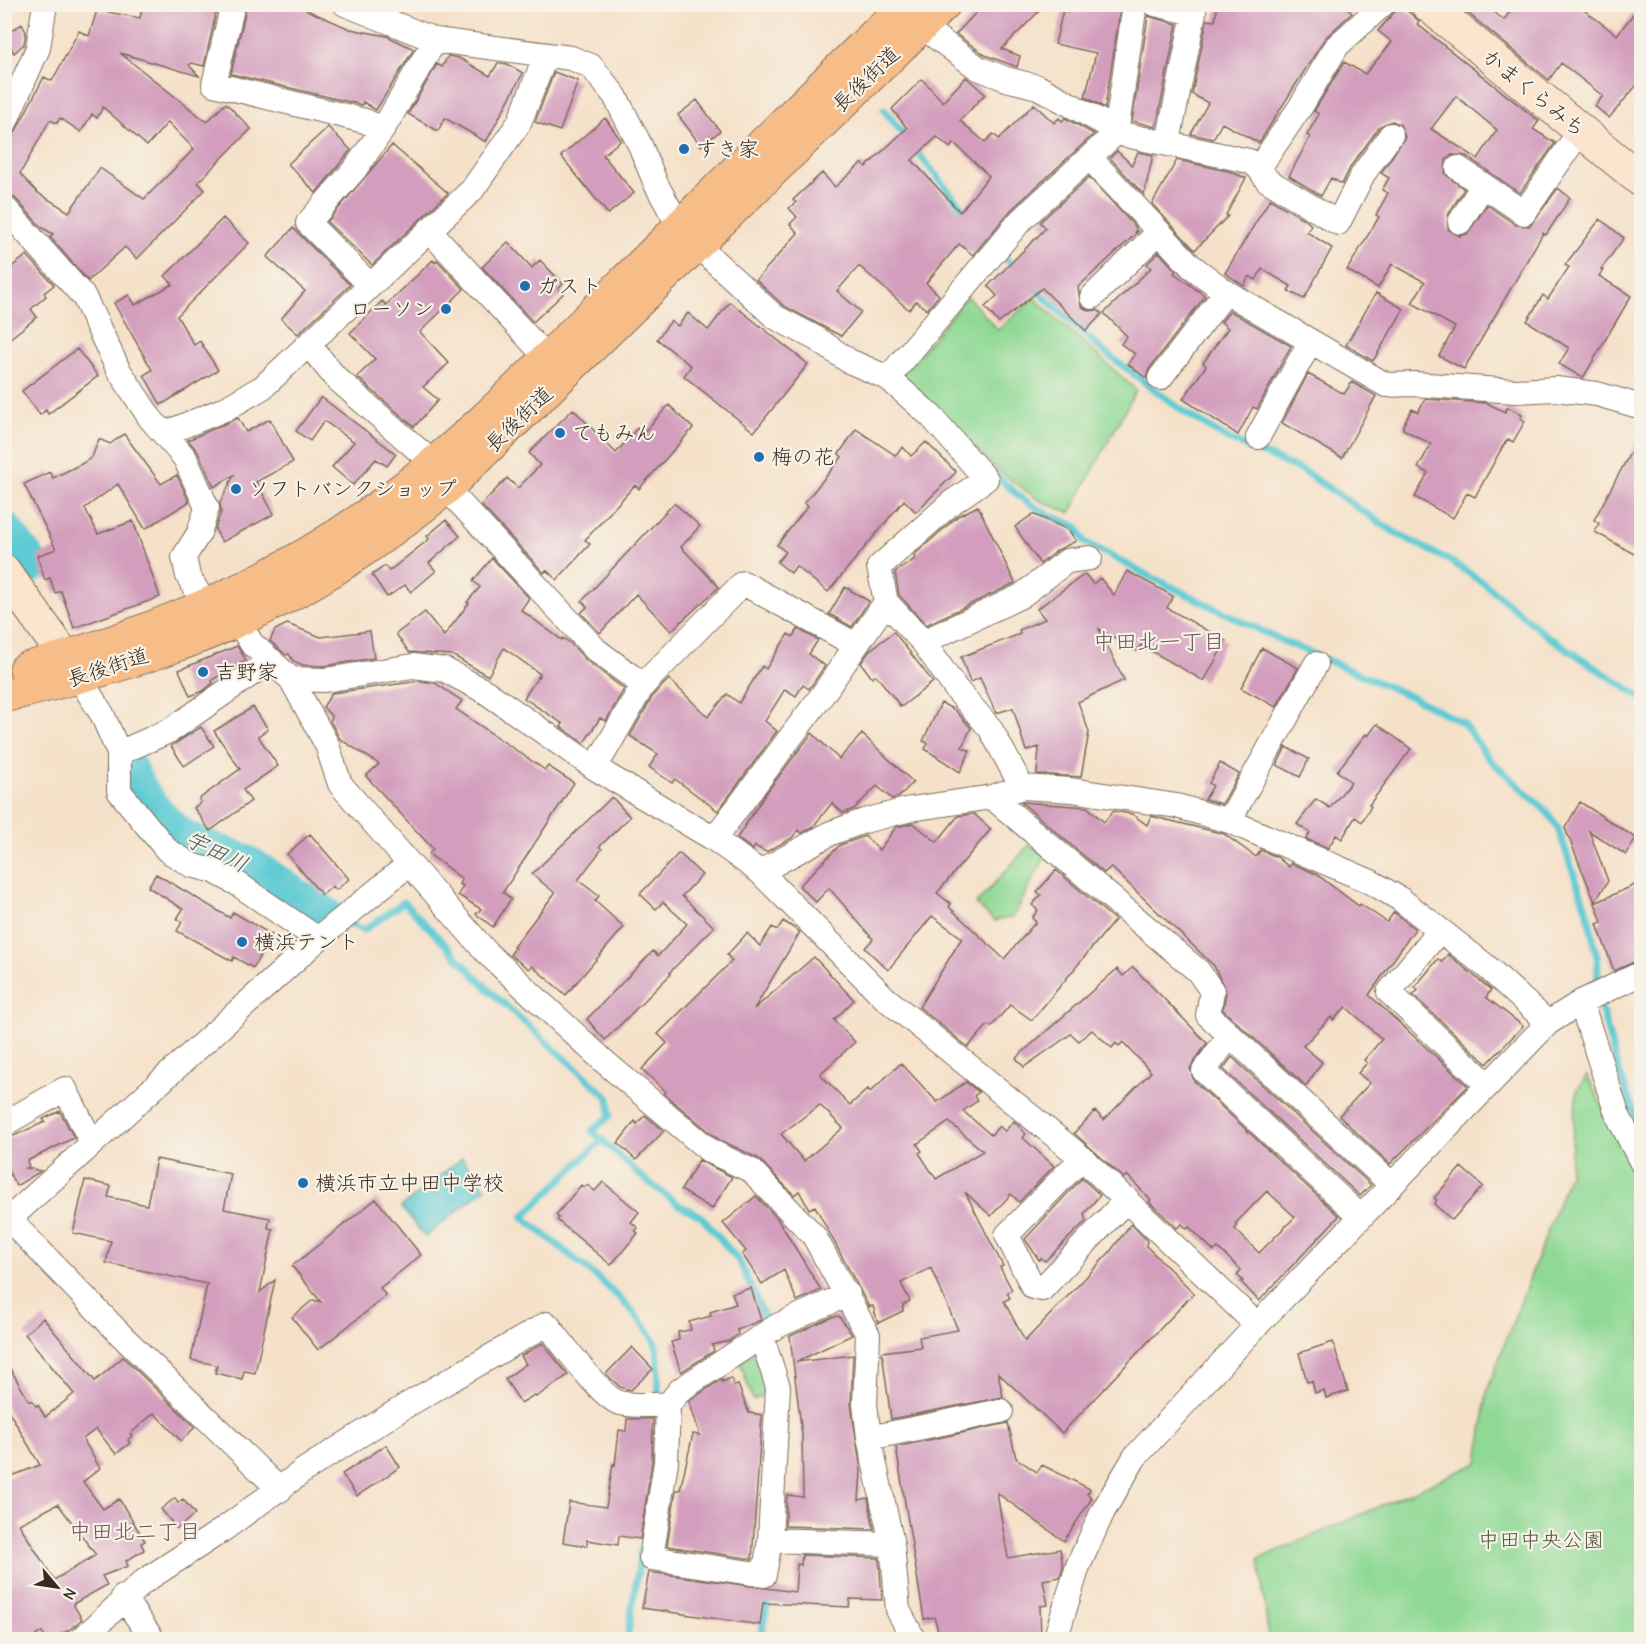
<svg xmlns="http://www.w3.org/2000/svg" width="1646" height="1644" viewBox="0 0 1646 1644" font-family="'Comic Neue','Klee One',sans-serif">
<rect width="100%" height="100%" fill="#f7f3e8"/>
<filter id="ink" filterUnits="userSpaceOnUse"><feTurbulence type="fractalNoise" baseFrequency=".0167" numOctaves="2"/><feDisplacementMap in="SourceGraphic" scale="12" xChannelSelector="R" yChannelSelector="G"/><feConvolveMatrix kernelMatrix="1 2 1 2 8 2 1 2 1" color-interpolation-filters="sRGB"/></filter>
<filter id="wash" filterUnits="userSpaceOnUse"><feTurbulence type="fractalNoise" baseFrequency=".008" numOctaves="4" result="noise"/><feDisplacementMap in="SourceGraphic" scale="24" xChannelSelector="R" yChannelSelector="G"/><feGaussianBlur stdDeviation="1.35" result="paint"/><feColorMatrix in="noise" values="0 0 0 0 0 0 0 0 0 0 0 0 0 0 0 0 0 1.4 0 .05"/><feComposite in="paint" operator="in"/></filter>
<g filter="url(#wash)">
<rect width="100%" height="100%" fill="#f5e1c9"/>
<path fill="#90d995" stroke="#66825a" stroke-width="1.5" d="M967 296 998 330 1034 298 1136 390 1070 513 1039 500 999 471 902 376Z
M1029 845 1046 855 1013 917 994 921 976 904Z
M1587 1075 1641 1186V1639H1269L1259 1559 1478 1463 1487 1391 1569 1174 1577 1091Z
M755 1352 770 1394 753 1400 740 1362Z"/>
<path fill="#5dcad4" stroke="#4c7a79" stroke-width="1.5" d="M462 1158 486 1188 425 1237 401 1207Z"/>
<g fill="none" stroke-linecap="round" stroke-linejoin="round">
<path stroke="#5dcad4" stroke-width="7" d="M884 110 907 139
M914 148 967 214
M982 232 1016 270
M1033 287 1103 351 1187 414 1226 438 1303 471 1394 532 1452 562 1485 584 1546 635 1642 698
M992 472 1023 499 1047 514 1077 527 1085 542 1139 571 1274 637 1414 698 1463 723 1489 759 1547 812 1557 826 1588 914 1598 962 1597 988
M345 923 364 930 404 902 492 993 609 1098 610 1116 592 1131 643 1178 679 1205 701 1216 739 1261 769 1327
M1599 999 1617 1066 1642 1135
M603 1139 523 1217C557 1246 645 1308 657 1349 659 1357 658 1388 659 1400
M627 1640 641 1550
M760 1640 773 1577"/>
<path stroke="#5dcad4" stroke-width="39" d="M4 531 29 564
M128 770C138 794 160 823 182 838 204 852 233 855 254 869 278 884 299 901 324 915"/>
</g>
<g id="blocks">
<path fill="#d39ebd" fill-rule="evenodd" d="M143 4H218L204 66 192 63 189 65 199 76 120 53 207 122 226 103 251 129 198 182 205 190 137 259 125 247 88 281 50 237 53 234 41 227 14 197 4 193V154L44 77 52 81 79 31 89 36 97 10 140 18ZM103 107 147 146 168 122 194 149 144 199 100 168 69 212 38 193 20 174 50 120 57 123 60 118 81 132 92 114 97 118Z
M247 4H288L302 8 350 29 387 36 414 49 376 110 363 102 362 105 231 74Z
M984 4H1046L1002 49 1020 56 1017 67 985 55 956 34Z
M1070 4H1121L1105 108 1085 97 1096 53 1055 44 1063 10 1069 12Z
M1218 4H1342L1352 13 1325 38 1259 143 1222 123 1213 139 1191 134 1208 103 1192 94 1207 20 1215 21Z
M1457 4H1484L1504 20 1515 4H1576L1617 35 1641 4V80L1609 118 1595 106 1603 96 1561 63 1549 80Z
M1398 8H1404L1419 21 1417 24 1539 121 1533 129 1555 143 1520 193 1466 156 1451 155 1446 160 1445 174 1464 189 1448 215V229L1459 236 1467 234 1487 205 1516 225 1530 226 1558 188 1570 198 1546 235 1543 233 1464 369 1439 356 1455 327 1412 303 1425 282 1392 264 1378 288 1347 270 1379 217 1376 215 1388 193 1382 190 1389 178 1381 173 1405 137 1400 124 1392 121 1380 126 1351 166 1342 184 1331 178 1321 196 1289 176 1310 137 1307 135 1319 114 1314 111 1344 62 1365 74 1392 42 1378 31ZM1456 96 1497 130 1478 159 1431 129Z
M1148 16 1177 24 1156 127 1132 121Z
M22 24 26 32 24 44 14 53 4 35Z
M448 56 459 58 490 76 498 63 507 64 523 73 486 142 445 118 438 131 408 114 437 64 442 67Z
M554 72 578 81 560 131 535 122Z
M966 77 985 94 960 121 985 142 993 134 999 139 1034 104 1054 123 1059 118 1062 121 1065 118 1094 134 1011 210 973 255 959 244 926 283 939 295 927 310 916 301 909 310 859 266 837 291 861 312 841 336 784 306 756 280 798 233 790 224 797 217 789 208 796 202 793 200 822 173 835 187 862 163 866 167 907 128 892 109 922 79 943 102ZM937 137 950 148 954 143 989 176 960 212 912 160Z
M697 100 720 131 701 146 678 115Z
M605 118 621 140 603 155 634 193 608 214 561 156Z
M328 127 351 150 316 193 288 164Z
M392 145 448 193 372 265 327 222Z
M1117 151 1132 165 1138 152 1153 155 1144 195 1110 158Z
M1177 160 1228 171 1246 178 1226 215 1228 216 1195 250 1152 204Z
M1089 177 1136 228 1135 232 1139 231 1078 287 1081 306 1089 311 1098 310 1102 314 1086 331 1042 288 999 323 985 307 997 296 988 286 1046 228 1040 222Z
M1270 199 1307 221 1311 225 1307 232 1332 248 1304 299 1288 291 1291 286 1262 269 1256 280 1249 276 1244 286 1225 273Z
M223 218 249 243 177 316 194 345 200 341 218 370 161 405 144 375 152 370 114 303 129 295 135 305 173 284 165 276Z
M1600 219 1624 238 1601 269 1603 270 1599 276 1631 296 1583 378 1559 364 1569 348 1527 321 1543 295 1548 299 1569 267 1565 265Z
M293 228 350 285 298 334 281 319 305 291 267 257Z
M508 242 532 268 540 260 563 284 558 288 563 294 533 322 482 267Z
M1159 252 1176 271 1174 273 1205 296 1149 369 1146 378 1128 364 1135 354 1121 344 1127 336 1104 313 1151 268 1147 264Z
M27 255 54 285 44 293 46 296 31 309 37 317 4 343V273Z
M433 260 435 263 437 260 464 289 420 332 449 363 423 387 438 400 414 427 357 377 375 359 350 333 382 301 386 305Z
M1376 293 1404 309 1373 361 1346 345Z
M730 302 808 364 754 432 684 376 691 366 657 339 671 321 678 326 688 313 708 330Z
M1230 311 1291 346 1257 409 1253 407 1238 435 1183 399 1206 366 1203 363 1228 328 1221 322Z
M77 349 98 376 48 414 46 410 40 415 22 391Z
M1308 374 1344 394 1352 382 1376 396 1342 458 1282 423Z
M321 397 396 454 387 466 376 459 353 485 332 467 354 442 324 421 310 441 296 431Z
M1425 399 1487 403 1505 412 1508 407 1522 415 1520 418 1525 421 1513 442 1508 439 1503 446 1475 497 1467 493 1453 518 1415 497 1428 473 1418 468 1431 444 1403 429V425L1412 409 1418 412Z
M669 405 693 428 639 489 635 485 585 540 590 544 557 580 546 570 544 573 481 505 507 478 518 488 540 465 529 453 573 409 616 453 637 428 643 433Z
M238 418 246 432 270 419 293 462 256 482 274 514 222 542 215 529 221 512 220 503 234 475 214 487 198 452 188 440Z
M856 429 895 455 903 447 911 456 926 442 956 472 916 512 904 500 828 592 796 566 791 573 777 562 786 552 777 545 808 506 804 503 842 457 839 454Z
M1641 433V558L1595 532 1599 523 1594 520Z
M124 434 161 484 177 475 189 502 145 529 118 484 85 508 98 534 133 521 160 597 74 628 61 591 55 593 50 578 45 580 37 556 56 549 24 484 50 472 53 478 83 463 92 457 99 439 110 444Z
M674 503 700 526 681 547 719 587 671 631 636 594 600 633 581 613 587 607 582 601Z
M978 506 1015 583 926 625 899 595 895 572 915 559 914 555 958 516Z
M1033 514 1069 530 1076 541 1058 550 1040 564 1015 527Z
M446 520 460 536 429 563 436 571 411 592 405 585 387 597 372 575 385 566 389 571 429 539 427 536Z
M492 558 529 598 521 610 562 640 563 638 570 643 587 661 624 689 606 721 600 718 584 743 561 727 563 724 524 698 540 674 504 648 488 676 452 655 409 652 396 634 425 612 444 636 469 603 467 602 480 587 473 581Z
M1127 571 1173 596 1167 608 1226 641 1204 681 1141 645 1137 651 1099 629 1124 680 1078 702 1089 732 1081 777 1037 774 1039 747 1026 751 1013 708 996 713 980 678 970 682 961 657 1020 634 1019 630 1045 619 1037 609 1085 574 1093 584 1100 578 1114 595Z
M845 587 869 601 852 627 829 614Z
M287 624 321 637 370 631 374 658 324 666 303 665 293 661 289 654 286 655 270 641 275 630Z
M798 629 818 640 809 654 825 666 809 689 803 685 796 696 785 689 765 721 777 731 718 811 675 779 672 783 649 767 658 754 630 736 654 694 669 679 708 717 727 694 739 703 762 666 766 669 788 634 793 637Z
M894 632 933 682 901 707 876 675 872 678 861 663 870 650Z
M237 646 246 660 212 680 213 683 203 691 190 696 179 670Z
M1262 648 1298 668 1276 707 1241 688Z
M420 681 435 683 462 701 456 709 545 770 548 766 574 783 503 892 511 899 493 927 476 914 481 909 458 895 463 886 459 884 462 879 429 854 433 849 366 776 379 764 340 739 330 721 332 717 323 707 332 693Z
M941 703 955 710 971 728 962 747 970 751 960 772 925 749 928 743 923 741Z
M253 707 268 729 258 736 278 766 243 790 251 801 210 831 194 808 201 802 199 799 240 769 214 731Z
M1377 724 1411 749 1369 805 1371 806 1362 822 1355 817 1342 839 1336 835 1328 848 1306 839 1310 833 1297 824 1316 799 1330 808 1351 782 1337 771 1366 734 1368 736Z
M201 727 214 746 184 766 171 746Z
M812 733 839 759 862 734 913 782 899 797 892 799 877 786 854 809 843 813 832 803 813 827 802 833 798 830 792 838 766 852 755 846 753 850 737 838 766 793Z
M1286 747 1309 759 1300 777 1277 765Z
M1220 763 1239 774 1222 804 1205 799 1213 786 1209 783Z
M612 797 630 817 599 847 602 849 578 880 599 896 595 901 624 927 566 995 532 966 529 969 510 955 515 948 513 947 555 893 532 874Z
M1021 802 1087 807 1104 822 1113 811 1132 814 1147 825 1151 816 1224 834 1256 857 1261 850 1277 857 1289 867 1291 863 1316 874 1359 906 1360 904 1387 922 1394 912 1415 929 1369 995 1468 1086 1390 1164 1339 1116 1370 1083 1358 1073 1367 1063 1364 1060 1382 1039 1346 1007 1333 1020 1331 1017 1303 1046 1322 1062 1306 1086 1223 1010 1226 992 1214 966 1111 867 1104 873Z
M1580 802 1636 838 1626 855 1589 831 1608 881 1595 902 1565 828Z
M974 814 991 829 937 893 951 904 949 907 1004 959 1036 922 1032 918 1038 910 1032 905 1041 895 1037 892 1056 870 1115 920 1032 1020 1010 1005 991 1027 988 1025 968 1047 919 1007 962 938 932 916 888 970 865 948 873 939 829 888 816 902 799 886 840 845 865 836 879 850 896 827 913 823 937 842 958 816Z
M310 834 349 879 336 890 333 886 322 895 287 854Z
M679 853 702 875 682 896 714 927 670 972V975L605 1040 587 1019 653 951 658 956 687 924 663 902 656 909 640 894Z
M156 874 230 918 233 912 272 935 253 968 234 957 232 961 177 931 182 922 177 919 183 909 148 887Z
M1641 882V959L1614 971 1597 924 1602 922 1595 903Z
M783 921 800 932 754 1009 814 957 854 1000 834 1020 855 1042 820 1074 850 1105 868 1089 870 1092 901 1063 937 1102 966 1082 979 1092 974 1096 977 1101 963 1111 991 1135 999 1126 1005 1131 1014 1121 1026 1134 1023 1138 1054 1166 1019 1202 1011 1194 991 1216 965 1192 1003 1266 1000 1267 1012 1290 1007 1293 1010 1298 1004 1301 1025 1341 1109 1253 1131 1224 1147 1240 1146 1246 1194 1293 1062 1433 998 1373 1003 1397 891 1419 882 1352 921 1347 919 1337 958 1330 931 1268 901 1283 910 1301 903 1305V1311L878 1323 873 1306 869 1307 815 1206 809 1209 799 1191 794 1195 758 1158 718 1139 664 1094 666 1092 642 1069 667 1043 658 1034 732 961 727 955 747 933 760 946 772 927 777 930ZM820 1105 843 1128 804 1161 781 1134ZM949 1122 983 1151 936 1179 919 1153 922 1151 917 1144Z
M1448 954 1491 990 1486 997 1523 1026 1487 1064 1413 995 1418 990 1415 987 1438 959 1442 962Z
M1133 967 1207 1043 1190 1068 1194 1081 1339 1216 1259 1301 1241 1282 1243 1281 1237 1275 1241 1270 1218 1248 1214 1251 1189 1227 1187 1229 1182 1224 1177 1228 1149 1202 1151 1200 1127 1175 1124 1178 1074 1133 1095 1111 1104 1120 1151 1072 1123 1042 1119 1046 1116 1043 1112 1048 1092 1030 1079 1041 1071 1034 1024 1067 1016 1058 1117 969 1123 976ZM1267 1191 1295 1217 1259 1253 1235 1229 1237 1226 1235 1224Z
M1232 1057 1371 1185 1360 1196 1223 1069Z
M60 1111 74 1138 27 1161 29 1167 26 1168 41 1171 16 1186 4 1162V1140L45 1122 43 1119Z
M645 1115 664 1131 636 1160 618 1143 635 1121 637 1124Z
M156 1159 231 1174 224 1209 270 1218 268 1228 273 1229 260 1292 275 1280 255 1373 244 1371 242 1379 215 1373 217 1365 191 1360 207 1284 106 1263 111 1241 73 1233 85 1180 111 1186 108 1197 147 1205Z
M699 1160 732 1177 712 1209 681 1190Z
M1461 1167 1483 1186 1452 1220 1434 1204 1437 1200 1434 1198Z
M1082 1178 1100 1195 1084 1214 1086 1221 1045 1261 1041 1258 1039 1260 1025 1239Z
M603 1182 639 1212 631 1222 638 1228 635 1231 638 1233 611 1265 557 1220 559 1218 556 1215 581 1185 584 1188 587 1185 595 1191Z
M756 1196 777 1218 821 1290 797 1301 784 1270 762 1284 742 1254 746 1251 723 1223Z
M376 1199 421 1255 380 1288 386 1296 318 1350 292 1317 313 1300 321 1302 292 1266Z
M751 1288 761 1320 737 1330 738 1334 729 1341 712 1345 714 1351 681 1372 671 1342 679 1340 678 1332 691 1330 689 1322 711 1316 710 1312 736 1304 732 1293Z
M839 1316 852 1335 796 1362 853 1355 851 1405 861 1471 859 1500 868 1498 874 1529 785 1526 787 1495 803 1497 802 1435 790 1336 832 1317Z
M43 1318 95 1381 123 1357 195 1427 181 1441 154 1413 130 1434 132 1436 128 1440 130 1443 116 1454 96 1429 83 1439 100 1468 83 1482 103 1509 119 1499 145 1541 141 1543 144 1550 126 1561 128 1566 102 1576 107 1585 73 1604 82 1619 69 1630 49 1640H46L42 1632 28 1640H4V1479L40 1465 4 1403V1358L29 1401H33L36 1406 38 1405 45 1417 74 1394 25 1334ZM58 1504 96 1555 54 1580 19 1524Z
M1333 1342 1348 1391 1326 1398 1324 1390 1315 1393 1312 1381 1307 1382 1299 1353Z
M543 1343 568 1375 536 1397 534 1395 521 1403 505 1379 526 1364 521 1356Z
M632 1347 653 1369 631 1390 620 1387 606 1374Z
M731 1378 734 1386 738 1385 749 1413 762 1415 752 1559 667 1546 676 1490H680L693 1434 700 1435 689 1401 722 1379V1382Z
M627 1419H653L652 1461 640 1539 619 1536 618 1545 587 1540V1546L563 1542 569 1502 606 1507 613 1464 615 1465 619 1430 626 1431Z
M1008 1423 1016 1458 1037 1472 1042 1465 1090 1489 1087 1494 1092 1498 1064 1541 997 1493 1008 1558 1060 1549 1063 1567 1060 1577 1043 1580 1048 1605 1040 1606 1041 1640H941L934 1617 924 1619 896 1447Z
M386 1445 400 1467 357 1496 342 1474Z
M175 1498 178 1503 183 1499 195 1514 177 1529 161 1509Z
M802 1555 879 1558 882 1600 850 1599 849 1607 763 1603 760 1625 642 1608 649 1572 795 1592 797 1564 801 1565Z"/>
</g>
</g>
<g filter="url(#ink)">
<use href="#blocks" fill-opacity="0" stroke="#7c6a5a" stroke-width="1.5"/>
<g fill="none" stroke-linecap="round" stroke-linejoin="round">
<g stroke="#7c6a5a" stroke-width="26">
<path id="street" d="M233 4 214 84 365 121 383 129
M345 4 435 40 571 58 591 66 615 96 640 145 656 184 680 228 698 246 775 317 817 339 849 361 888 378 931 416 986 479 951 503 879 567 886 602 923 642 956 689 990 728 1022 787
M1155 4 1194 13 1168 142
M921 26 978 68 1006 79 1038 87 1109 126 1116 133 1249 161 1259 168 1301 106 1337 46 1383 4
M4 125 38 48 45 4
M1090 158 1191 266 1226 292 1386 385 1414 384 1515 391 1556 389 1597 394 1642 407
M1259 168 1267 180 1338 223 1363 174 1391 135
M1458 168 1524 213 1580 131
M4 207 84 297 118 369 150 418 185 458 207 508 199 533 184 557 188 576 206 606
M1460 222 1483 185
M429 230 547 358
M370 285 308 223 355 169 383 129 435 40
M1092 297 1159 232
M309 345 335 377 434 464
M888 378 1021 220 1116 133 1135 4
M1160 378 1226 292
M166 433 225 409 263 387 472 190 519 123 546 55
M1258 437 1310 342
M446 488 596 650 643 685
M237 620 252 644 291 679 327 745 340 784 487 953 607 1064 710 1151 752 1171 814 1236 868 1335 865 1404 869 1438 892 1544 898 1610 914 1640
M923 642 1021 596 1067 561 1090 558
M71 665 102 714 119 753V791L167 850 191 865 214 871 238 884 318 939
M291 679 325 680 413 666 445 670 486 692 595 768 714 839 760 872 885 998 1082 1158 1257 1325
M119 753 171 730 271 660
M595 768 643 685 743 583 856 645
M992 797 1198 971 1212 991 1208 1015 1392 1185
M1229 821 1316 664
M714 839 823 694 886 602
M760 872 831 833 864 821 911 809 992 797 1022 787 1071 790 1177 806 1229 821 1371 882 1400 899 1440 930 1487 967 1548 1023
M1440 930 1389 992 1488 1085
M1581 1002 1617 1114 1642 1163
M1230 1035 1204 1071 1361 1217
M4 1124 65 1089 92 1143
M1082 1158 1007 1235 1033 1287 1042 1289 1127 1199
M668 1405 666 1462 651 1558 764 1575 770 1540 778 1387 762 1338
M869 1438 1001 1411
M280 1490 122 1336 9 1219 318 939 409 864
M770 1540 892 1544
M123 1597 153 1640
M81 1640 143 1582 221 1531 306 1469 407 1405 547 1324C560 1340 603 1400 620 1403 635 1407 653 1404 668 1405L680 1390 777 1326 848 1294
M1055 1640 1078 1566 1103 1511 1135 1457 1257 1325 1548 1023 1581 1002 1642 973"/>
</g>
<g stroke="#7c6a5a" stroke-width="35">
<path id="secondary" d="M1427 4 1642 181
M4 571 66 658"/>
</g>
<g stroke="#7c6a5a" stroke-width="35">
<path id="primary" d="M26 669C144 636 262 589 363 518 457 453 538 368 618 288 714 193 809 97 907 4
M4 696C111 670 220 637 316 580 362 553 404 521 446 488L944 4"/>
</g>
<use href="#street" stroke="#fff" stroke-width="24"/>
<use href="#secondary" stroke="#fce5cf" stroke-width="33"/>
<use href="#primary" stroke="#f7bd88" stroke-width="33"/>
</g>
</g>
<g fill="#1f6fb2" stroke="#f7f3e8" stroke-width="2">
<circle cx="684" cy="149" r="6"/>
<circle cx="525" cy="286" r="6"/>
<circle cx="446" cy="309" r="6"/>
<circle cx="560" cy="433" r="6"/>
<circle cx="759" cy="457" r="6"/>
<circle cx="236" cy="489" r="6"/>
<circle cx="203" cy="672" r="6"/>
<circle cx="242" cy="942" r="6"/>
<circle cx="303" cy="1183" r="6"/>
</g>
<g text-anchor="middle" stroke-width="4.5" stroke-linejoin="round" paint-order="stroke">
<g font-size="21" fill="#3b2a1e" stroke="#f7f3e8">
<text transform="translate(866 79) rotate(-44)" y="7">長後街道</text>
<text transform="translate(1534 93) rotate(39)" y="7">かまくらみち</text>
<text transform="translate(519 419) rotate(-44)" y="7">長後街道</text>
<text transform="translate(108 667) rotate(-18)" y="7">長後街道</text>
</g>
<g font-size="21" fill="#3b2a1e" stroke="#f7f3e8" text-anchor="start">
<text x="696" y="156">すき家</text>
<text x="537" y="293">ガスト</text>
<text x="434" y="316" text-anchor="end">ローソン</text>
<text x="572" y="440">てもみん</text>
<text x="771" y="464">梅の花</text>
<text x="248" y="496">ソフトバンクショップ</text>
<text x="215" y="679">吉野家</text>
<text x="254" y="949">横浜テント</text>
<text x="315" y="1190">横浜市立中田中学校</text>
</g>
<g font-size="21" fill="#50563c" stroke="#f7f3e8">
<text x="1541" y="1547">中田中央公園</text>
</g>
<g font-size="22" fill="#705356" stroke="#f7f3e8">
<text x="1159" y="649">中田北一丁目</text>
<text x="135" y="1539">中田北二丁目</text>
</g>
<g font-size="22" font-style="italic" fill="#455a55" stroke="#f7f3e8">
<text transform="translate(217 851) rotate(26)" y="8">宇田川</text>
</g>
</g>
<rect width="1646" height="1644" fill="none" stroke="#f7f3e8" stroke-width="24"/>
<g transform="translate(57 1587) rotate(119)" stroke="#f7f3e8" stroke-width="4.5" paint-order="stroke">
<path d="M0-4.5L10 22L0 15L-10 22Z" fill="#3b2a1e"/>
<text y="-9" font-size="16" font-weight="bold" text-anchor="middle" fill="#3b2a1e">N</text>
</g>
</svg>
